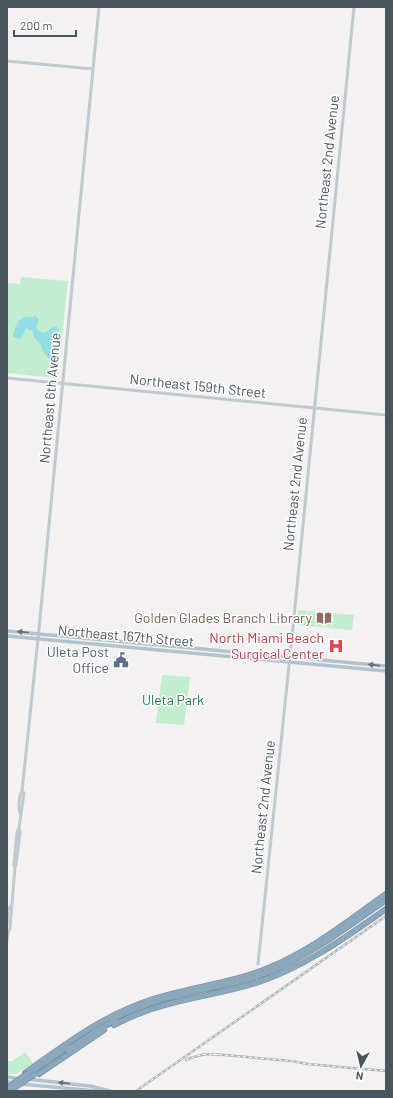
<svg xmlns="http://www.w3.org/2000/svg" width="393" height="1098" viewBox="0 0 393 1098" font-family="Barlow,sans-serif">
<rect width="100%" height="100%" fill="#f3f1f1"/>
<path fill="#c3edcf" d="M21 277 68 281 58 376 56 378 7 373V283L20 284Z
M298 610 354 615 352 630 297 625Z
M162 675 190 677 184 725 156 723Z
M25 1052 33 1063 17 1074H7V1061H12Z"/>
<path fill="#93dde7" d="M35 316 39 319 36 328C46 339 48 327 56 326L58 328 59 330C57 334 55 338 54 342 52 349 61 352 54 361 45 358 43 350 39 342 35 340 34 336 32 331L26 328 24 334 20 339H18L13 337C13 331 18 318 25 317 30 317 31 319 35 316Z"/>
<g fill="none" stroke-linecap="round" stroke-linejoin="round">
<g stroke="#7793a8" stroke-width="6">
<path id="highway" d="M112 1019C128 1012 143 1005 160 1000 194 990 230 986 264 974 309 957 347 927 386 900
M114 1025C131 1016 149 1009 168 1004 198 996 229 992 259 982 306 966 346 937 386 909
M68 1050 94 1032 116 1020
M25 1073C64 1045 104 1015 150 1000 189 987 230 984 268 968 311 951 348 921 386 894
M30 1073 68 1047
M39 1074 104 1030"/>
</g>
<path stroke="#bec9d1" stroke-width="3" d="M7 61 93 69
M7 378 386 415
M20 813C18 807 19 796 22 791L38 639 99 7
M15 867 14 865 17 832 19 828 24 793 22 791
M7 924 8 910 11 906
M7 940 8 933 10 928 15 867 16 865 20 833 19 828
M258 964 293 627 354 7"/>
<path stroke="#b3c3cd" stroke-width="3.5" d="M7 631 386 666
M7 636 386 671
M7 1077 20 1079
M27 1079 90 1086 110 1091
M7 1082 15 1083
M21 1084 96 1091"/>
<use href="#highway" stroke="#8ca8bc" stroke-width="4.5"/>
<g stroke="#b3b7bb" stroke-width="2.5">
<path id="rail" d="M213 1054 291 1061 308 1064 386 1071
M186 1060C197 1055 207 1053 219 1055
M136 1091 386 916"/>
</g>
<use href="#rail" stroke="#fff" stroke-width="1" stroke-dasharray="3" stroke-linecap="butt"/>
<g stroke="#7793a8" stroke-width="6" stroke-linecap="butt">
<path id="highway-bridge" d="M7 1088 28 1073
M10 1091 35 1074"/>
</g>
<use href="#highway-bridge" stroke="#8ca8bc" stroke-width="4.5"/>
</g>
<defs><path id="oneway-solid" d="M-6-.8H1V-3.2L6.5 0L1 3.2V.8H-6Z"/></defs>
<g fill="#647179">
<use href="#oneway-solid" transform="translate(23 632) rotate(-175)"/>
<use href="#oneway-solid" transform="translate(374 665) rotate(-174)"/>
<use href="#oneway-solid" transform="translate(64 1083) rotate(-174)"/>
</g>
<defs>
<g id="library-bare" transform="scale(1.2)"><path d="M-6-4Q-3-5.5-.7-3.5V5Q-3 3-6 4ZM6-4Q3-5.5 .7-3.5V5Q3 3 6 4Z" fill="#8d6e63" stroke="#fff" stroke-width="2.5" paint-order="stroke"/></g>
<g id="hospital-bare" transform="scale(1.2)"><path d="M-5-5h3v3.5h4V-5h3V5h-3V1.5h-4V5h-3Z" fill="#e0444e" stroke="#fff" stroke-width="2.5" paint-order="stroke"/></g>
<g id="civic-bare" transform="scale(1.2)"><path d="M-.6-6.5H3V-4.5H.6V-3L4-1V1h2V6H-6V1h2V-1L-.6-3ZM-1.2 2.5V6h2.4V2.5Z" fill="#5c6f8a" stroke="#fff" stroke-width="2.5" paint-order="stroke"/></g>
</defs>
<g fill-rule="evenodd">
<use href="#library-bare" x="324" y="618"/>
<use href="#hospital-bare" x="336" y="646"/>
<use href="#civic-bare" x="121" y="660"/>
</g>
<g text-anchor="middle" stroke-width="3" stroke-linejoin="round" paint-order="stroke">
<g font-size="14" fill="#4a565d" stroke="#fff">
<text transform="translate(327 162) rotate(-84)" y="5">Northeast 2nd Avenue</text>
<text transform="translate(198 386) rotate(6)" y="5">Northeast 159th Street</text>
<text transform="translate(50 398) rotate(-85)" y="5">Northeast 6th Avenue</text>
<text transform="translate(295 484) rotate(-84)" y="5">Northeast 2nd Avenue</text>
<text transform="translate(126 636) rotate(5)" y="5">Northeast 167th Street</text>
<text transform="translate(263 807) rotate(-84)" y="5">Northeast 2nd Avenue</text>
</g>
<g font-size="14" fill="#785e54" stroke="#fff" text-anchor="end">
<text x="312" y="623">Golden Glades Branch Library</text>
</g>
<g font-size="14" fill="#be3a42" stroke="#fff" text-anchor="end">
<text x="324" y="643">North Miami Beach<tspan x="324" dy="16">Surgical Center</tspan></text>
</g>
<g font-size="14" fill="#4e5e75" stroke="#fff" text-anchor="end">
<text x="109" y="657">Uleta Post<tspan x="109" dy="16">Office</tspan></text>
</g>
<g font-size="14" fill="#1e7b44" stroke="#fff">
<text x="173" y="705">Uleta Park</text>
</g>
</g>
<rect width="393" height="1098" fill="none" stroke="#4a565d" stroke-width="16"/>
<g transform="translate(361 1066) rotate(188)" stroke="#ffffff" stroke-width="3" paint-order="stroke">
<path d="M0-3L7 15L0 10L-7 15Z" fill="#4a565d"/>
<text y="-6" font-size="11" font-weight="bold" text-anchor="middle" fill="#4a565d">N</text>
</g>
<path d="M14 30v6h62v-6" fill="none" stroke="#4a565d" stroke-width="2"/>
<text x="20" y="30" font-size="12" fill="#4a565d" stroke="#ffffff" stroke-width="3" paint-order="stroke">200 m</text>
</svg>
